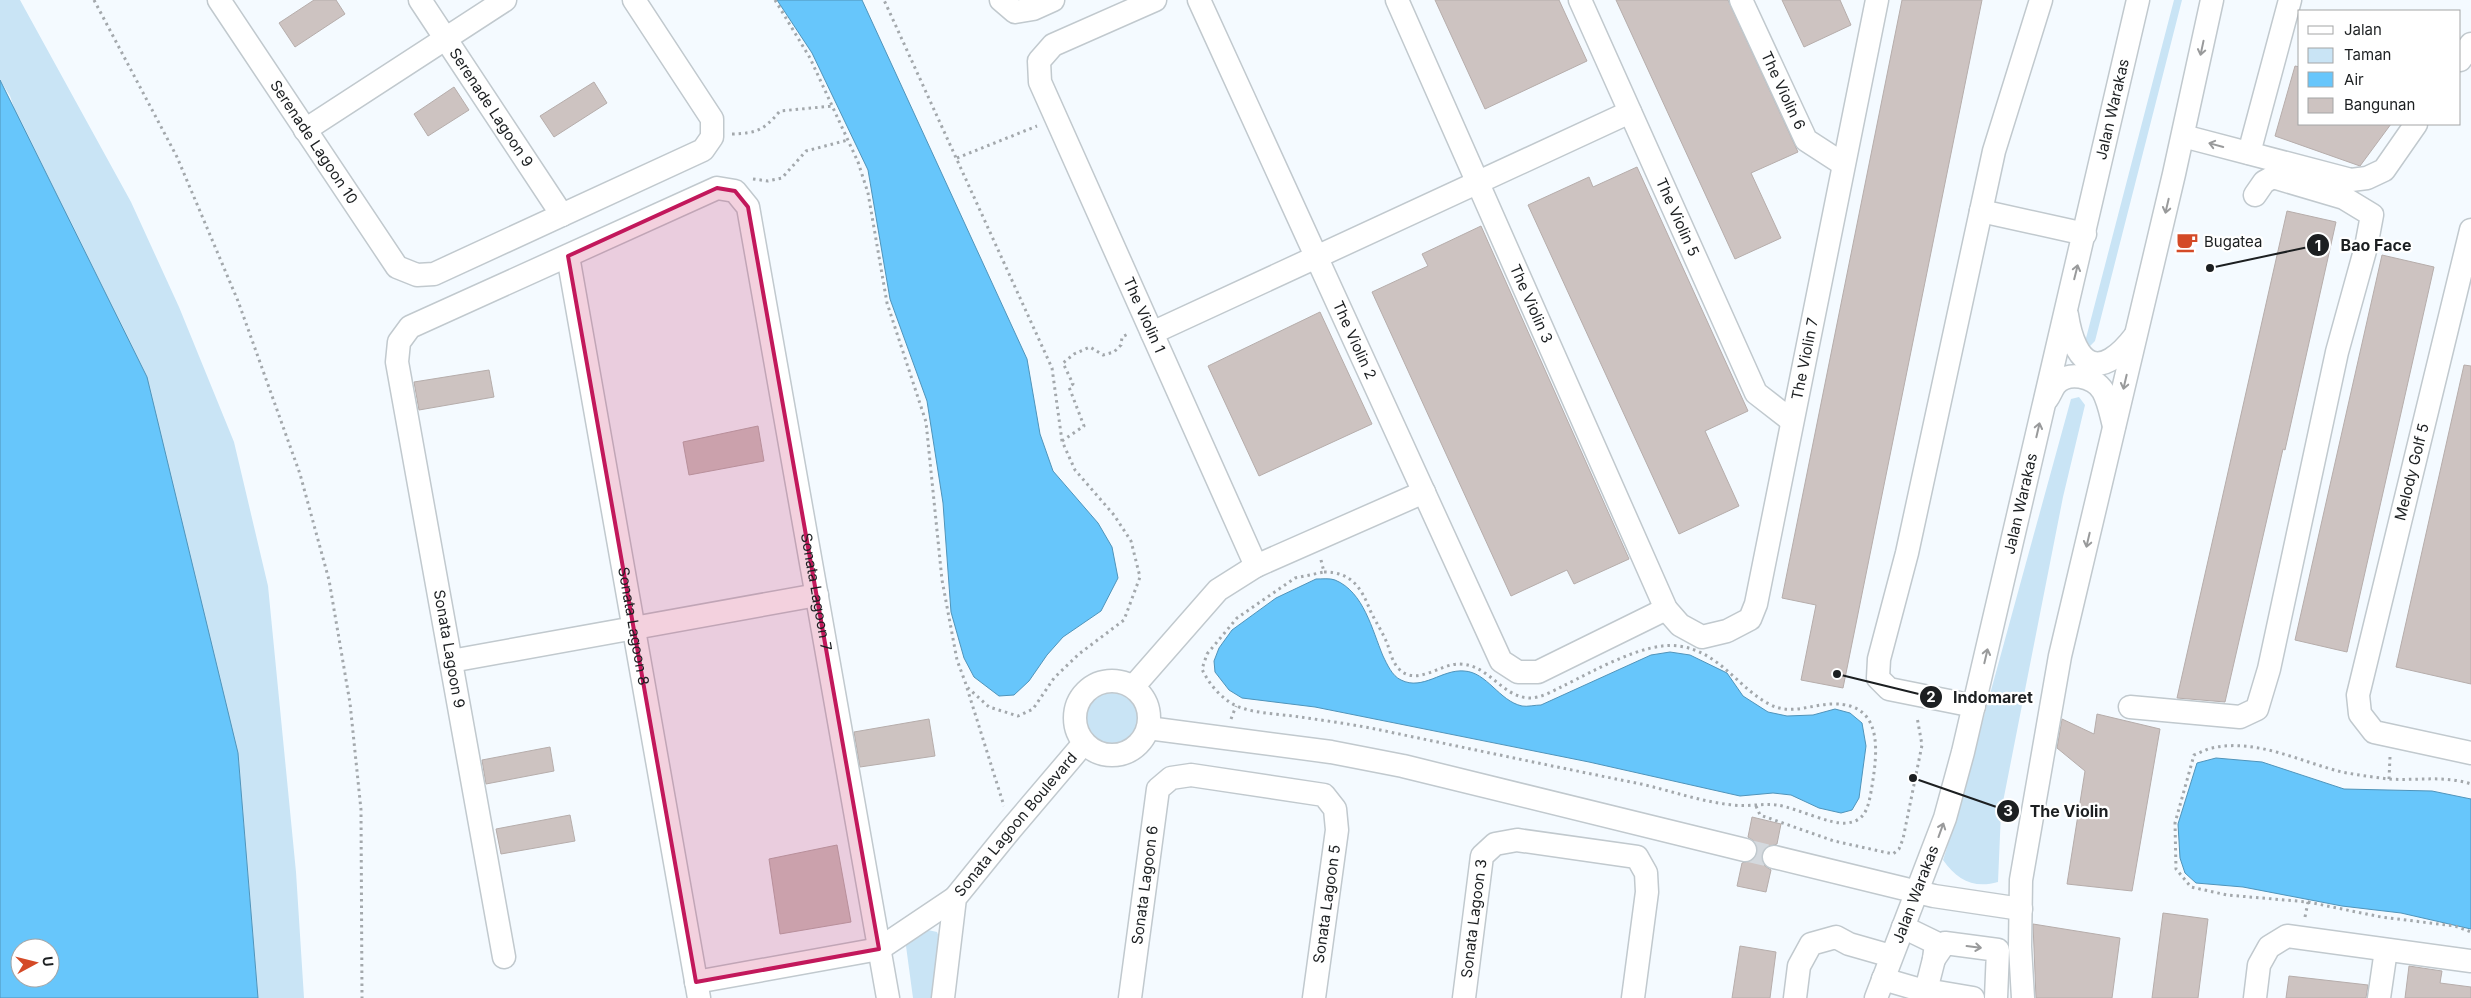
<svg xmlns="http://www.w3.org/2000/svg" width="2471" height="998" viewBox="0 0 2471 998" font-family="Inter,sans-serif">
<rect width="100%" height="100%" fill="#f4faff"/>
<path fill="#c9e4f5" d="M0 0H20L131 202 179 307 234 442 268 586 296 872 304 998H258L238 753 10 96 0 80Z
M2174 0H2182L2095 341 2089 347 2085 342Z
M2079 397 2085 405 2063 497 2001 812 1998 882C1974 889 1957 880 1943 860L1953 829 2071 399Z
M1086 719a26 26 0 1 1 52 0a26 26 0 1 1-52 0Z
M928 930 937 932 940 939 933 998H913L906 946 908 942Z"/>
<path fill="#67c6fb" stroke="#5094ba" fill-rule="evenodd" d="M777 0H862L1027 359 1040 434 1053 471 1098 523 1112 547 1118 578 1101 611 1063 637 1047 655 1029 681 1014 695 999 696 974 677 964 658 951 612 943 503 927 401 890 299 868 170 812 53Z
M0 80 147 377 238 753 258 998H0ZM20 948H50V978H20Z
M1316 579C1322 579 1330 578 1335 580 1364 592 1372 630 1383 656 1387 664 1392 676 1401 680 1423 691 1442 669 1464 671 1487 672 1499 701 1522 706 1527 707 1535 705 1541 705L1651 655 1670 652 1690 655 1727 673 1743 696 1768 712 1787 716 1813 715 1835 709 1850 713 1862 723 1866 746 1859 798 1852 810 1841 813 1819 808 1791 795 1773 793 1740 796 1589 762 1315 707 1242 698 1229 690 1215 672 1214 661 1219 648 1232 630 1276 598Z
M2216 758 2262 762 2344 789 2432 791 2471 799V929L2401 913 2342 906 2243 887 2196 883 2185 873 2180 858 2178 824 2197 763Z"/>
<path fill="#cdc3c1" stroke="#b6adab" d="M314 0H336L345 14 295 47 279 23Z
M1435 0H1559L1587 61 1485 109Z
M1616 0H1728L1798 152 1751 173 1781 238 1735 259Z
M1782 0H1840L1851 25 1804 47Z
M1902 0H1982L1843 688 1801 680 1816 605 1782 598Z
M2295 66 2300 67V124H2391L2360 166 2275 136Z
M594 82 607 103 554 137 540 116Z
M454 87 469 110 428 136 414 114Z
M1637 167 1748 411 1705 431 1739 506 1679 534 1528 205 1589 177 1593 187Z
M2287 211 2336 222 2285 450 2283 449 2225 702 2177 698Z
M1481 226 1629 559 1574 584 1567 570 1511 596 1372 292 1428 266 1422 254Z
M2382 255 2434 267 2347 652 2295 640Z
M1320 312 1372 424 1259 476 1208 366Z
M2464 365 2471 366V684L2396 667Z
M489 370 494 397 419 410 414 382Z
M758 426 764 461 689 475 683 442Z
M2097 714 2160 729 2132 891 2067 884 2085 771 2057 748 2062 719 2094 734Z
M929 719 935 756 860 767 854 732Z
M550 747 554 771 486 784 482 760Z
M570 815 575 841 501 854 496 829Z
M1752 817 1781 824 1777 844 1765 848 1761 854 1765 866 1771 870 1766 892 1737 886 1742 863 1754 859 1758 853 1754 841 1748 837Z
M837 845 851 922 780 934 769 859Z
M2163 913 2208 919 2198 998H2152Z
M2033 924 2120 938 2112 998H2036Z
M1740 946 1776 952 1770 998H1732Z
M2409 966 2442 971 2440 983 2471 987V998H2405Z
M2289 976 2368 985 2366 998H2286Z"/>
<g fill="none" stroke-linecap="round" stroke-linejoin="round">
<path stroke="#d4d9de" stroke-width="22" stroke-dasharray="22 11" stroke-linecap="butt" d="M1745 850 1774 857"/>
<g stroke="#c1c9ce" stroke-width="25">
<g id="minor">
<path id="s1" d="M219 0 397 267 417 275 434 274 703 150 712 137V119L634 0"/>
<path id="s2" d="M420 0 562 215"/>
<path d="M1001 0 1015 12 1033 9 1053 0"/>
<path id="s3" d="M1155 0 1053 45 1039 61 1040 82 1256 566"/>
<path id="s4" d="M1199 0 1501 661 1518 672H1538L1666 609"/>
<path id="s5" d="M1397 0 1666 609 1680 625 1702 637 1727 631 1750 619 1756 604 1877 0"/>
<path id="s6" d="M1580 0 1756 393 1792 421"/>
<path id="s7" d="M1741 0 1806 140 1843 164"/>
<path d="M2460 60 2471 44"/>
<path d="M305 130 505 0"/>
<path d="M2183 136 2351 180 2367 178 2384 170 2416 124"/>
<path d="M2249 153 2290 0"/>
<path d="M1981 211 2085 234"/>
<path d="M2471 230 2358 695 2360 714 2374 732 2471 753"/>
<path id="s8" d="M568 256 699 998"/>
<path d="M2067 315C2075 367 2100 382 2135 336"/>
<path d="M1152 333 1630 112"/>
<path d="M2047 399C2050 395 2052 389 2055 385 2067 370 2094 376 2103 391 2109 402 2111 415 2114 426"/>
<path d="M451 661 817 595"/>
<circle cx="1112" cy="718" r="37"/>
<path d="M1133 687 1218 590 1256 566 1424 492"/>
<path d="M1974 706 1889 689 1878 678 1879 659 1907 553 1994 151 2041 0"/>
<path d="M2130 707 2240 717 2257 709 2269 669 2337 352 2366 247 2372 215 2344 198 2273 177 2264 182 2255 195"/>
<path d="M1148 728 1331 752 1403 766 1745 850"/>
<path d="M1774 857 1934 896 2021 909"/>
<path d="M1903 927 1936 943 1934 959 1924 998"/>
<path id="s9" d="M504 957 397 362 399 342 410 327 717 188 735 191 748 207 888 998"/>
<path d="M1934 959 1945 943 1998 950 1996 998"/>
<path d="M1883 979 1914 988 1973 998"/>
<path d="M696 982 879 949 955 898"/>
<path id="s10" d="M943 998 955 898 1011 829 1084 743"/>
<path id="s11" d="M1130 998 1158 789 1171 778 1191 775 1324 795 1335 809 1337 830 1314 998"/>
<path id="s12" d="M1464 998 1482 856 1495 844 1517 840 1637 857 1646 873 1647 892 1633 998"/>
<path d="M1795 998 1799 966 1811 944 1836 937 1849 944 1891 956"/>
<path id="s13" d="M1876 998 1945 818 1963 752 2138 0"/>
<path d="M2023 998 2020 947 2021 880 2060 656 2174 174 2212 0"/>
<path d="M2255 998 2259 965 2269 947 2287 936 2471 961"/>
<path d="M2379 998 2386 950"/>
</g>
</g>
<path stroke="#a3a8ac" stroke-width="3" stroke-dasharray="2.5 4" stroke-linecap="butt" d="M94 0 177 157 238 301 300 474 329 580 350 703 361 810 362 998
M775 0 810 58 858 162 868 193 887 303 926 422 942 580 957 660 967 687 989 707 1018 716 1033 709 1054 678 1079 654 1124 620 1140 577 1131 541 1114 515 1075 470 1062 441 1052 368 884 0
M732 134C757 133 763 131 780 111L832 106
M957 158 1037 126
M753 179 768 181 782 178 806 151 848 140
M1062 441 1084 426 1069 387 1073 384 1063 363 1074 354 1090 347 1103 355 1114 352 1121 345 1122 337 1130 333
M1321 560 1324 572
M1324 572C1351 572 1361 587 1370 610 1375 621 1382 631 1387 643 1390 651 1392 662 1399 669 1416 687 1441 663 1460 664 1490 665 1501 697 1530 698 1541 698 1553 691 1563 686 1594 671 1645 641 1679 646 1720 652 1737 687 1769 704 1791 716 1811 704 1833 704 1886 703 1877 756 1871 792 1868 808 1865 821 1847 823 1830 825 1797 808 1777 805 1763 803 1748 807 1733 805 1702 802 1672 791 1641 784 1556 767 1471 749 1385 731 1357 725 1328 721 1300 717 1281 714 1260 714 1242 708 1225 703 1209 685 1202 669L1207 654 1237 618 1295 578Z
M967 688 1004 806
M1231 719 1236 706
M2389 779 2390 757
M1756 806 1760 815 1834 841 1893 854 1899 849 1903 839 1922 745 1917 717
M2308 902 2381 917 2455 926 2471 932
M2305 917 2308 902 2227 895 2191 887 2176 869 2175 823 2194 755C2200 753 2206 749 2212 748 2256 738 2301 762 2342 772 2357 775 2373 777 2388 779 2416 781 2444 775 2471 784"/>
<use href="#minor" stroke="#fff" stroke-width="22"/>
</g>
<defs><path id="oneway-shaft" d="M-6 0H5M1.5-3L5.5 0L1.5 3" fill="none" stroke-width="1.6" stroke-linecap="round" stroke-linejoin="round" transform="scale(1.25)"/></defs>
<g stroke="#999a9b">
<use href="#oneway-shaft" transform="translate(2202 48) rotate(102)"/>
<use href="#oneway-shaft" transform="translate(2216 145) rotate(-165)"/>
<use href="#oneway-shaft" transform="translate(2167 206) rotate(103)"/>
<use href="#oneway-shaft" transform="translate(2076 272) rotate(-76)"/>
<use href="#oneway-shaft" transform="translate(2125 382) rotate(103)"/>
<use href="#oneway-shaft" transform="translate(2038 430) rotate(-77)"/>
<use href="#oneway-shaft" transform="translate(2088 540) rotate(103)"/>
<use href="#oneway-shaft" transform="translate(1986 656) rotate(-77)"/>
<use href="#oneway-shaft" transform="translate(1941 830) rotate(-70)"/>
<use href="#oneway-shaft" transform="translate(1974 947) rotate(7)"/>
</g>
<path fill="#c2185b" fill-opacity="0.2" stroke="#c2185b" stroke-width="4" stroke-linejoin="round" d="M717 188 735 191 748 207 879 949 696 982 568 256Z"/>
<defs>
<g id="cafe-bare" transform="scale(1.725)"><path d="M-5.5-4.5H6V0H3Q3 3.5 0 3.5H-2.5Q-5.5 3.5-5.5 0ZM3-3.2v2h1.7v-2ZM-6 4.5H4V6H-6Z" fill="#d44a27" stroke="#fff" stroke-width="2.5" paint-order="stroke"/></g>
</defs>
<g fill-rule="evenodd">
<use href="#cafe-bare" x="2187" y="242"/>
</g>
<g text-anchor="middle" stroke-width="4.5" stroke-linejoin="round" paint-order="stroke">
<g font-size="15" fill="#1c1f21" stroke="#fff">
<text dy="5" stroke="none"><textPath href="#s7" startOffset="100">The Violin 6</textPath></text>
<text dy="5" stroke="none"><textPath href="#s2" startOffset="129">Serenade Lagoon 9</textPath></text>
<text dy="5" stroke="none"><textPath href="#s13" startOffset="921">Jalan Warakas</textPath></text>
<text dy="5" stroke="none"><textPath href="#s1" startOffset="171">Serenade Lagoon 10</textPath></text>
<text dy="5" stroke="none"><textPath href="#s6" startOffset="238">The Violin 5</textPath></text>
<text dy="5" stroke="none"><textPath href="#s5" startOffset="332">The Violin 3</textPath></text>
<text dy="5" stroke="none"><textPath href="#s3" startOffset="409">The Violin 1</textPath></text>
<text dy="5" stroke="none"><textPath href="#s4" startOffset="374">The Violin 2</textPath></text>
<text dy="5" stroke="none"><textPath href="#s5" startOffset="1030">The Violin 7</textPath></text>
<text transform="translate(2412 472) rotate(-76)" y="5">Melody Golf 5</text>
<text dy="5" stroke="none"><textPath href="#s13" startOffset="516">Jalan Warakas</textPath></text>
<text dy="5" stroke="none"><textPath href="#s9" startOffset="1410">Sonata Lagoon 7</textPath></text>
<text dy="5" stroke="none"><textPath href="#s8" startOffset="376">Sonata Lagoon 8</textPath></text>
<text transform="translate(449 649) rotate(80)" y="5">Sonata Lagoon 9</text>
<text dy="5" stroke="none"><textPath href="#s10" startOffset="196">Sonata Lagoon Boulevard</textPath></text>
<text dy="5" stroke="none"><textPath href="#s11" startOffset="114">Sonata Lagoon 6</textPath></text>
<text dy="5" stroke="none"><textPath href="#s13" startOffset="111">Jalan Warakas</textPath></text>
<text transform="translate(1327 904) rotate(-82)" y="5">Sonata Lagoon 5</text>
<text dy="5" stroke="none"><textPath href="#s12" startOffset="80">Sonata Lagoon 3</textPath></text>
</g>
<g font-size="15" fill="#1c1f21" stroke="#fff" text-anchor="start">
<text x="2204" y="247">Bugatea</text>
</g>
</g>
<path fill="none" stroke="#1c1f21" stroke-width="2" d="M2210 268L2318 245M1837 674L1931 697M1913 778L2008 811"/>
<g fill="#1c1f21" stroke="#fff" stroke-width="2">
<circle cx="2210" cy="268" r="5"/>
<circle cx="1837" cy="674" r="5"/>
<circle cx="1913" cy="778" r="5"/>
<circle cx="2318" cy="245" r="12"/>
<circle cx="1931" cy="697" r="12"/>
<circle cx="2008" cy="811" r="12"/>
</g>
<g font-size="15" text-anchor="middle" font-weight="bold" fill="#fff">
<text x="2318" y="251">1</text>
<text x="1931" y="702">2</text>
<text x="2008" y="816">3</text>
</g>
<g font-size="16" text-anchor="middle" font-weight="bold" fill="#1c1f21" stroke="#fff" stroke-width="4.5" stroke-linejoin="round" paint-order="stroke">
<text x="2376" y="251">Bao Face</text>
<text x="1993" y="703">Indomaret</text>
<text x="2069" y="817">The Violin</text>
</g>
<rect x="2298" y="10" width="162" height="115" fill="#ffffff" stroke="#a4a5a6"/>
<rect x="2308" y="26" width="25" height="8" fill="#ffffff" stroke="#a4a5a6"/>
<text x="2344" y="35" font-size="15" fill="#1c1f21">Jalan</text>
<rect x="2308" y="48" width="25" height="15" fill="#c9e4f5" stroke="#a4a5a6"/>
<text x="2344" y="60" font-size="15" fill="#1c1f21">Taman</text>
<rect x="2308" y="72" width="25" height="15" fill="#67c6fb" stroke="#a4a5a6"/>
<text x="2344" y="85" font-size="15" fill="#1c1f21">Air</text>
<rect x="2308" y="98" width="25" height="15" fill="#cdc3c1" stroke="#a4a5a6"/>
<text x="2344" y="110" font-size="15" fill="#1c1f21">Bangunan</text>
<g transform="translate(35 963) rotate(83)"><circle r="24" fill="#ffffff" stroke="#a4a5a6"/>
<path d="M0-4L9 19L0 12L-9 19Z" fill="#d44a27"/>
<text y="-8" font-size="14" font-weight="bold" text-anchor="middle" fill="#1c1f21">U</text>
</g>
</svg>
